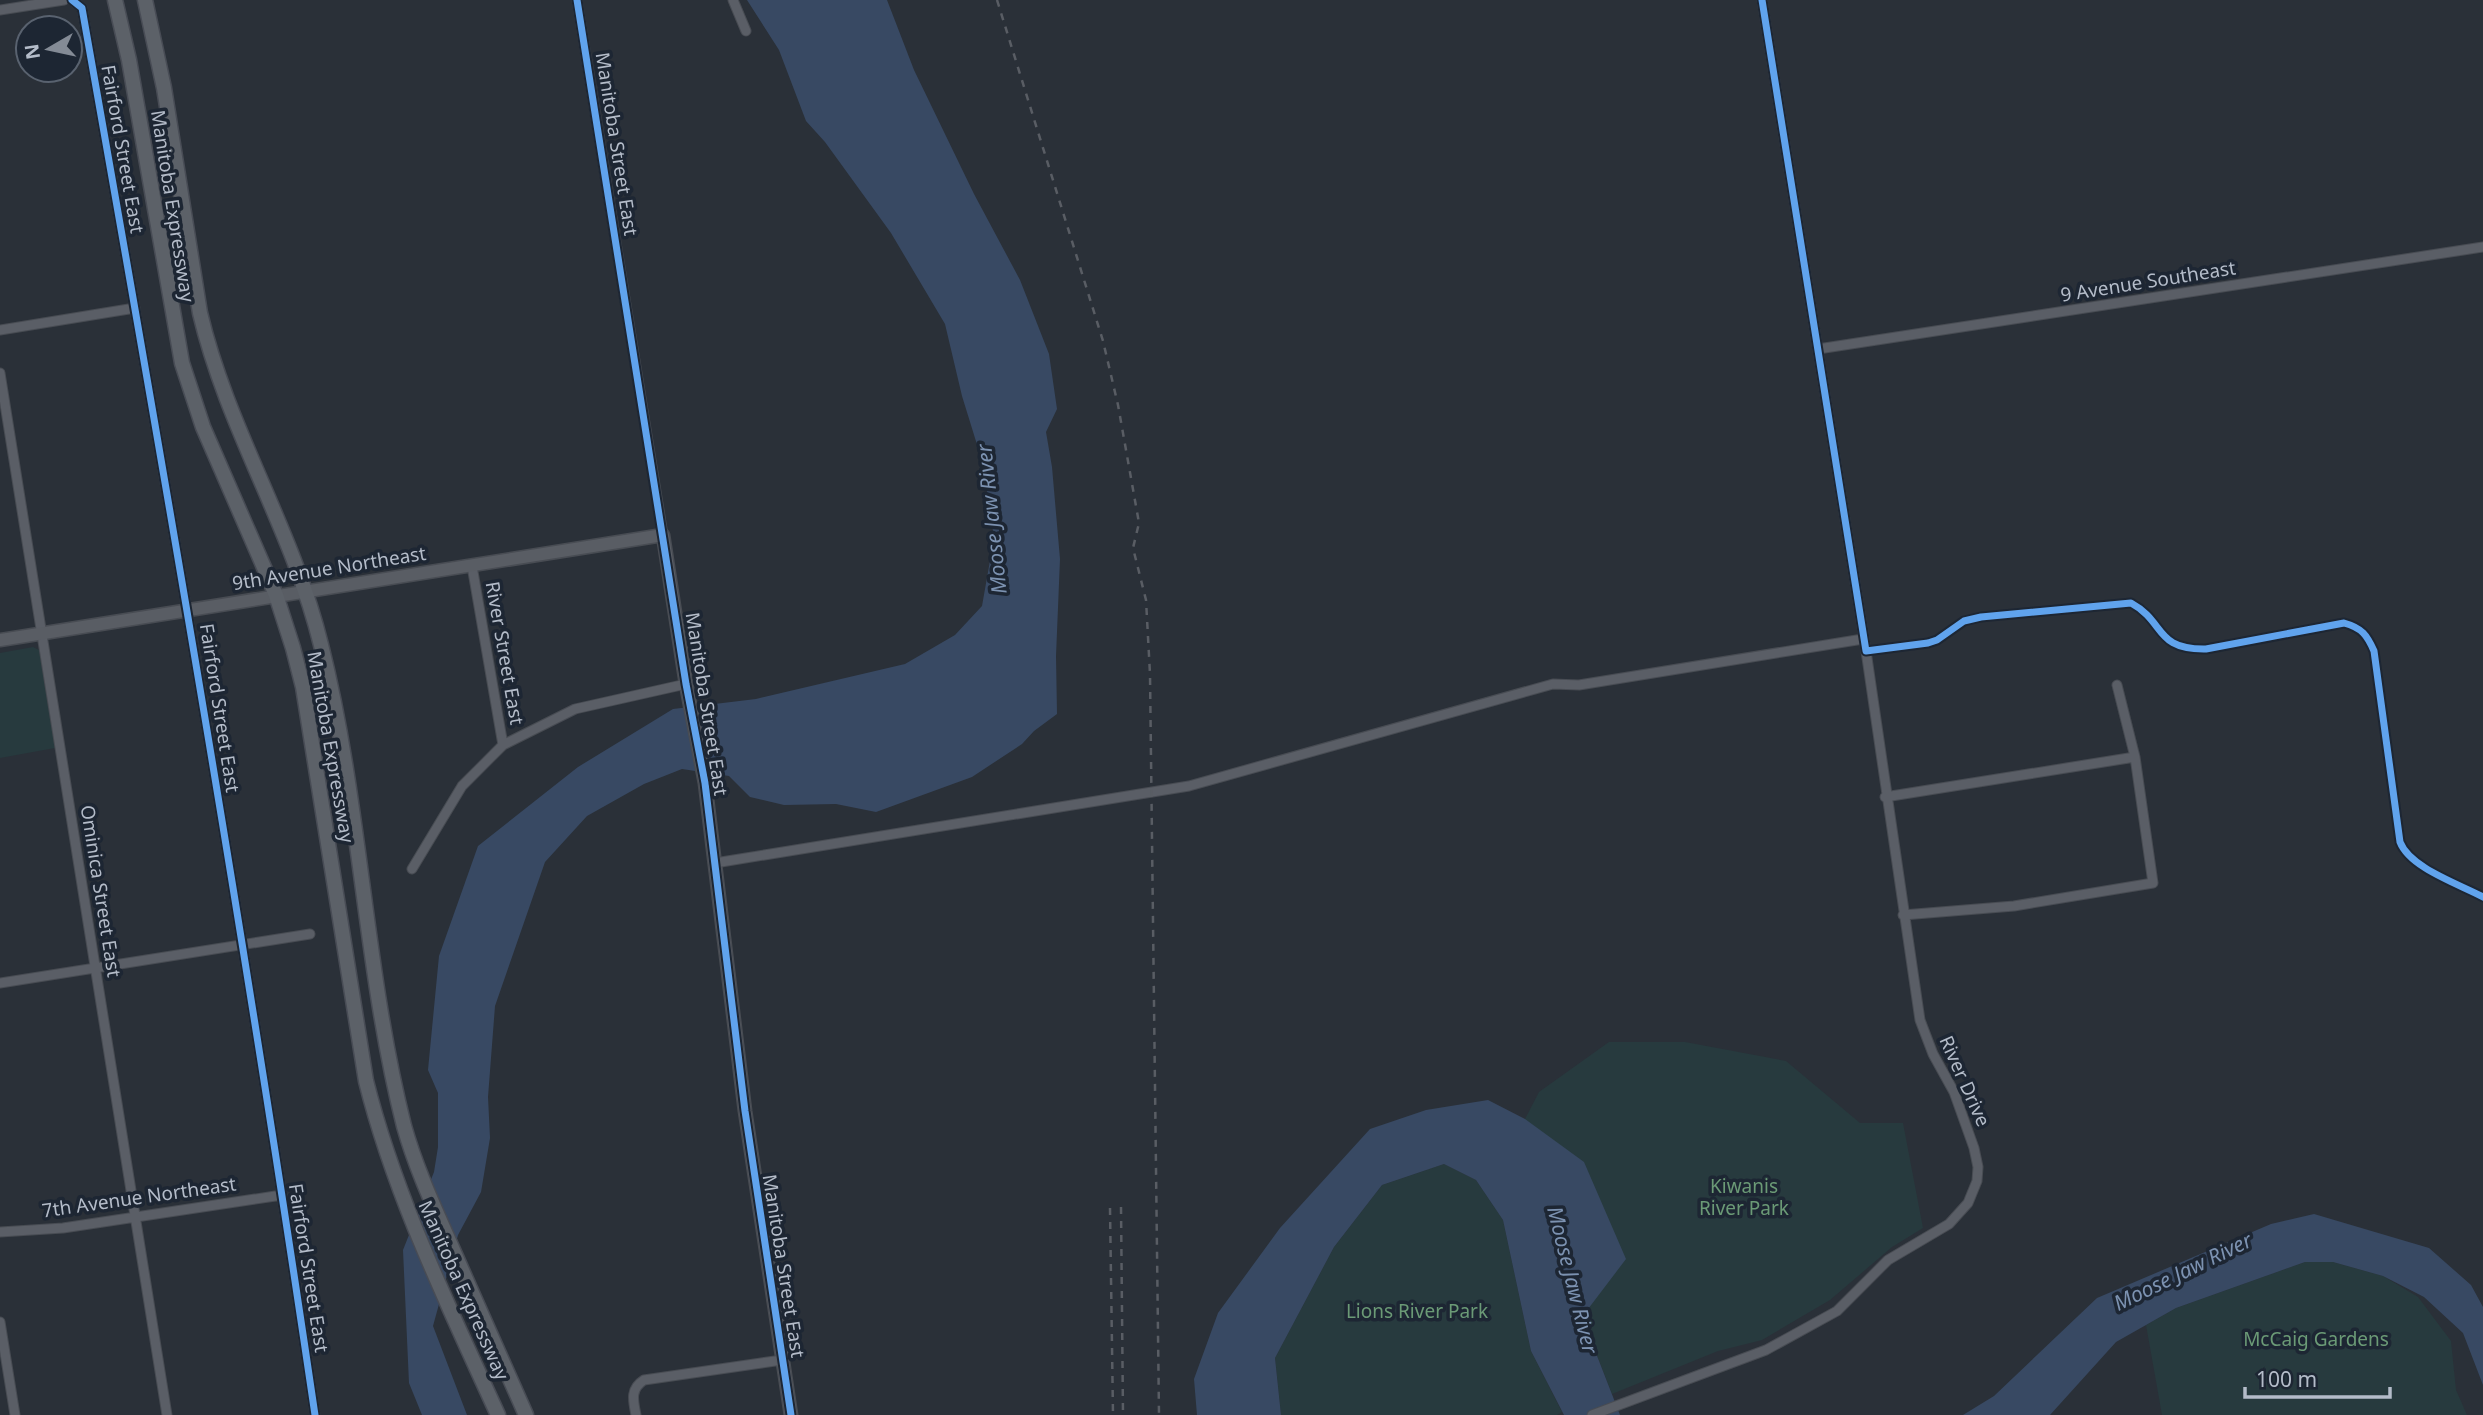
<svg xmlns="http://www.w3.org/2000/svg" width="2483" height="1415" viewBox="0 0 2483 1415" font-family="'Noto Sans',sans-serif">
<rect width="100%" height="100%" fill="#2a3038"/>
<path fill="#273a3e" d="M33 647 39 650 55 748 0 758V653Z
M1609 1042H1685L1786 1061 1860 1123H1903L1923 1228 1892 1247 1830 1300 1762 1340 1718 1351 1612 1394 1582 1317 1525 1119 1539 1092Z
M1444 1164 1476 1180 1503 1220 1531 1351 1562 1412 1557 1415H1281L1275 1358 1334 1247 1382 1185Z
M2305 1262H2333L2383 1276 2418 1297 2451 1341 2456 1390 2467 1415H2162L2146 1325 2176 1308Z"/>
<path fill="#384963" d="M747 0H887L914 70 974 194 1020 280 1049 354 1057 409 1046 432 1052 467 1060 559 1056 656 1057 714 1034 731 1022 744 972 777 876 812 836 804 784 805 750 797 729 776 682 769 644 784 587 816 545 862 495 1006 488 1097 490 1138 481 1192 458 1235 433 1326 467 1415H422L409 1383 403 1250 434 1172 438 1147V1093L428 1070 439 956 478 846 578 767 673 709 756 699 905 664 955 635 982 606 994 538 983 464 962 396 945 324 891 233 825 142 806 121 779 50Z
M1488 1100 1525 1119 1584 1162 1626 1259 1582 1317 1620 1415H1564L1531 1351 1503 1220 1476 1180 1444 1164 1382 1185 1334 1247 1275 1358 1281 1415H1197L1194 1379 1218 1313 1280 1228 1370 1129 1426 1110Z
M2314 1214 2429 1248 2471 1285 2483 1307V1385L2463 1333 2424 1297 2383 1276 2333 1262H2305L2176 1308 2116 1342 2050 1415H1963L1994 1396 2097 1298 2271 1224Z"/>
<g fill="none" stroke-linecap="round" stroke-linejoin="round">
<g stroke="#484c53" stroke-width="11">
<path id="street" d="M72 0 82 8C165 476 246 945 315 1415
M577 0 663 535
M733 0 746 31
M0 10 64 0
M0 330 135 308
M1818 349 2483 247
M0 373 167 1415
M472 566 503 745
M1885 797 2135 757
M715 863 1189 786 1553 684 1579 685 1863 639
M412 869 462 786 503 745 575 709 686 684
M1903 915 2014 906 2153 883 2135 757 2117 685
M0 983 310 934
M0 1232 63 1228 282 1195
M0 1322 15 1415
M636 1415C633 1400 630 1389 644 1380L782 1360
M1592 1415 1766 1350 1837 1311 1888 1260 1949 1224 1968 1203 1977 1181 1978 1167 1974 1148 1954 1092 1933 1054 1920 1020 1866 651 1762 0"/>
</g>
<g stroke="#484c53" stroke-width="15">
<path id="secondary" d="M0 640 663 535 686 684 705 783 745 1111 791 1415"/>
</g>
<g stroke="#484c55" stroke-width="17">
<path id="primary" d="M115 0 129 60 182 363 203 427 276 595 293 648 303 687 366 1081C395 1197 449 1307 498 1415
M145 0 164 88 200 313C227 428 293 530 321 645 361 803 364 968 404 1126 416 1169 435 1209 453 1250 477 1305 502 1360 526 1415"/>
</g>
<use href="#street" stroke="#5a5e66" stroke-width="9"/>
<use href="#secondary" stroke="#595d64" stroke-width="12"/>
<use href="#primary" stroke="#5c6168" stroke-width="14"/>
<path stroke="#595d64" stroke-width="2.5" stroke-dasharray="7 7" stroke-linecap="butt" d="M997 0 1103 341 1118 405 1139 523 1133 548 1146 600 1150 674 1159 1415
M1121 1207 1123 1415
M1110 1208 1113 1415"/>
<g stroke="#1d2633" stroke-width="11">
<path id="cycleway" d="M72 0 82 8C165 476 246 945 315 1415
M577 0 686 684 705 783 745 1111 791 1415
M1762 0 1866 651 1928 643 1937 640 1964 621 1981 617 2131 603C2166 622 2154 650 2206 649L2344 623C2362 628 2367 635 2374 651L2400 842C2410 868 2459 884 2483 897"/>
</g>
<use href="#cycleway" stroke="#60a3ed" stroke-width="7"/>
</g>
<g text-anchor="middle" stroke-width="7" stroke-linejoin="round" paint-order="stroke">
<g font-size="19" fill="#b4bcc9" stroke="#1d2633">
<text transform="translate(617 144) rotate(81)" y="7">Manitoba Street East</text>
<text transform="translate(123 149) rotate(80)" y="7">Fairford Street East</text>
<text transform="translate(173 206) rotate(81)" y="7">Manitoba Expressway</text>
<text transform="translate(2148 281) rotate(-9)" y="7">9 Avenue Southeast</text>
<text transform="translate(329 568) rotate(-9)" y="7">9th Avenue Northeast</text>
<text transform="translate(505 653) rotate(80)" y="7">River Street East</text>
<text transform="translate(707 704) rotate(81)" y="7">Manitoba Street East</text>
<text transform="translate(220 708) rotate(81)" y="7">Fairford Street East</text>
<text transform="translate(331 747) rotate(80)" y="7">Manitoba Expressway</text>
<text transform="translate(101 891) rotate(81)" y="7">Ominica Street East</text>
<text transform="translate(1965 1081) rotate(66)" y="7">River Drive</text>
<text transform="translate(139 1197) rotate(-8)" y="7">7th Avenue Northeast</text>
<text transform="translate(784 1266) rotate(81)" y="7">Manitoba Street East</text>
<text transform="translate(309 1268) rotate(81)" y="7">Fairford Street East</text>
<text transform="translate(464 1290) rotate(66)" y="7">Manitoba Expressway</text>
</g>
<g font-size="19" fill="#6b9a76" stroke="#1d2633">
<text x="1744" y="1193">Kiwanis<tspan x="1744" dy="22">River Park</tspan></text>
<text x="1417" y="1318">Lions River Park</text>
<text x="2316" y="1346">McCaig Gardens</text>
</g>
<g font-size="21" font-style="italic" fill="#7c92b1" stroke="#1d2633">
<text transform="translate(992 519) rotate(-96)" y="7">Moose Jaw River</text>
<text transform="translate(2183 1272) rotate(-26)" y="7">Moose Jaw River</text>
<text transform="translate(1572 1280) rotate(76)" y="7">Moose Jaw River</text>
</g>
</g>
<g transform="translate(49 49) rotate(261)"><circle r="33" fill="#1d2633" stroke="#59626f" stroke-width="2"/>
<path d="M0-5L12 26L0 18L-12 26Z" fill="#848b96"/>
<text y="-10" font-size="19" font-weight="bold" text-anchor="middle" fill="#b4bcc9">N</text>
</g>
<path d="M2245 1387v10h145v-10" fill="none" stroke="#b4bcc9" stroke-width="3.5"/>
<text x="2256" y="1387" font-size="21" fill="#b4bcc9" stroke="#1d2633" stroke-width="5" paint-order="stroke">100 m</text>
</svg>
